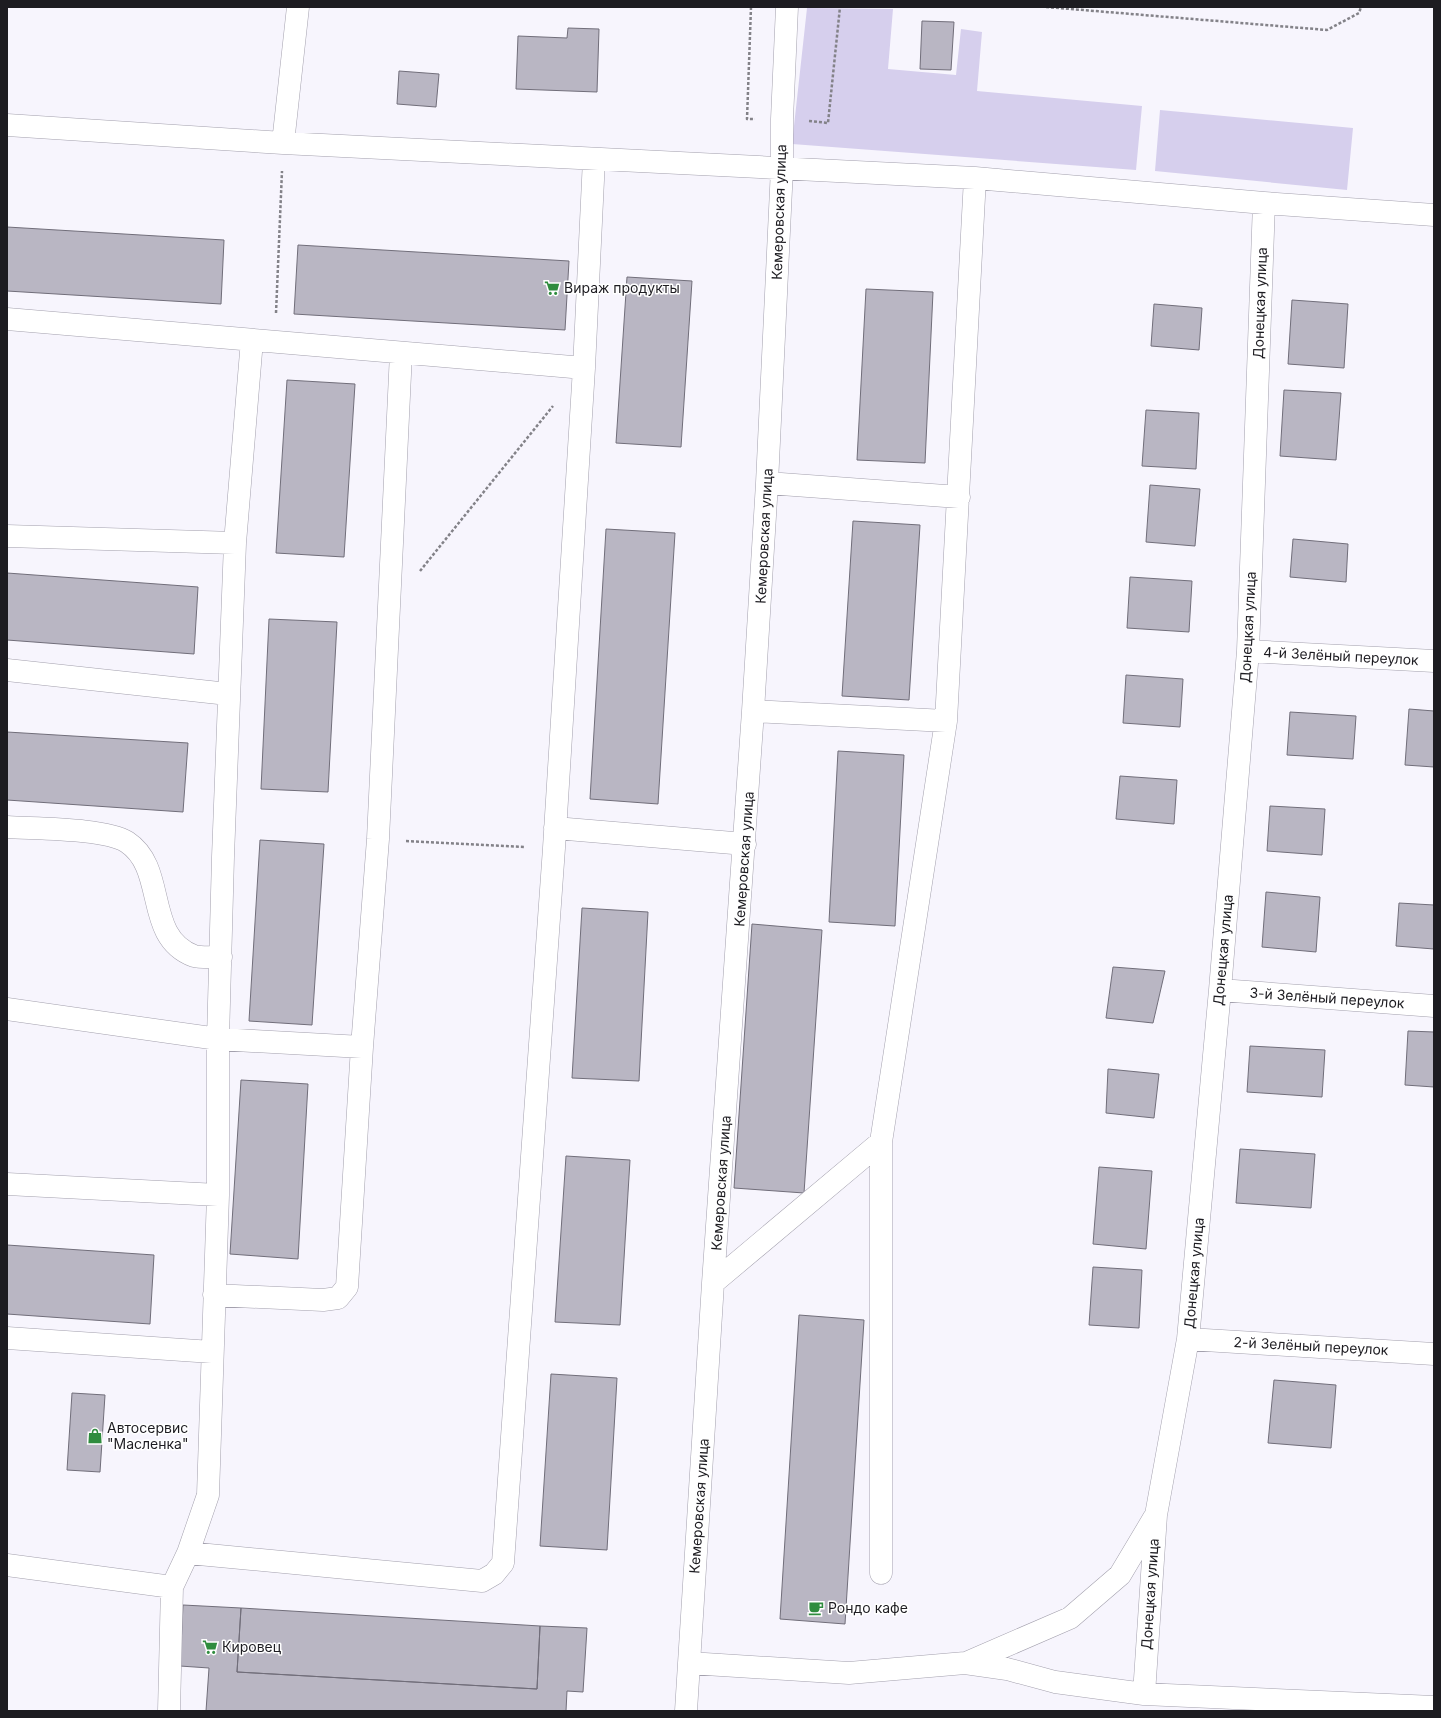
<svg xmlns="http://www.w3.org/2000/svg" width="1441" height="1718" viewBox="0 0 1441 1718" font-family="Inter,sans-serif">
<rect width="100%" height="100%" fill="#f7f5fd"/>
<path fill="#d6cfed" d="M807 8 893 9 888 69 956 75 961 29 982 32 977 91 1142 106 1136 170 792 144Z
M1160 110 1353 128 1347 190 1155 171Z"/>
<path fill="#b9b6c3" stroke="#716e7a" d="M922 21 954 22 951 70 920 69Z
M568 28 599 29 597 92 516 89 518 36 567 38Z
M399 71 439 74 436 107 397 104Z
M7 227 224 240 221 304 7 291Z
M298 245 569 261 565 330 294 314Z
M627 277 692 281 681 447 616 443Z
M866 289 933 292 925 463 857 460Z
M1292 300 1348 304 1344 368 1288 364Z
M1154 304 1202 308 1199 350 1151 346Z
M287 380 355 384 344 557 276 553Z
M1284 390 1341 393 1336 460 1280 456Z
M1146 410 1199 413 1196 469 1142 466Z
M1150 485 1200 489 1195 546 1146 542Z
M853 521 920 525 909 700 842 696Z
M606 529 675 533 658 804 590 799Z
M1293 539 1348 544 1346 582 1290 577Z
M7 573 198 587 194 654 7 640Z
M1130 577 1192 581 1189 632 1127 628Z
M269 619 337 622 328 792 261 789Z
M1126 675 1183 679 1180 727 1123 723Z
M1409 709 1434 711V767L1405 765Z
M1290 712 1356 716 1353 759 1287 755Z
M7 732 188 743 183 812 7 800Z
M838 751 904 755 895 926 829 922Z
M1120 776 1177 780 1174 824 1116 819Z
M1270 806 1325 809 1322 855 1267 851Z
M260 840 324 844 312 1025 249 1021Z
M1266 892 1320 897 1316 952 1262 947Z
M1399 903 1434 905V949L1396 946Z
M582 908 648 912 639 1081 572 1078Z
M752 924 822 930 804 1193 734 1188Z
M1113 967 1165 971 1153 1023 1106 1018Z
M1408 1031 1434 1032V1087L1405 1085Z
M1250 1046 1325 1050 1322 1097 1247 1092Z
M1108 1069 1159 1074 1154 1118 1106 1113Z
M241 1080 308 1084 298 1259 230 1254Z
M1240 1149 1315 1154 1311 1208 1236 1203Z
M566 1156 630 1160 620 1325 555 1322Z
M1099 1167 1152 1171 1146 1249 1093 1244Z
M7 1245 154 1255 150 1324 7 1314Z
M1093 1267 1142 1270 1139 1328 1089 1325Z
M799 1315 864 1320 845 1624 780 1619Z
M551 1374 617 1378 607 1550 540 1546Z
M1274 1380 1336 1385 1331 1448 1268 1443Z
M72 1393 105 1395 100 1472 67 1470Z
M183 1605 241 1608 237 1672 537 1689 540 1626 587 1628 583 1692 567 1691 566 1711H206L209 1668 180 1666Z
M241 1608 540 1626 537 1689 237 1672Z"/>
<g fill="none" stroke-linecap="round" stroke-linejoin="round">
<g stroke="#a3a0ad" stroke-width="23">
<path id="minor" d="M7 125 283 143 975 178 1264 203 1434 215
M283 143 298 7
M7 319 584 368 554 848 503 1563 494 1574 482 1581 188 1553
M584 368 594 159
M767 483 959 497
M7 536 235 543 223 857 218 1039V1195L208 1495 188 1553 172 1587 169 1711
M235 543 252 340
M1248 651 1434 661
M7 670 228 694
M753 711 946 721 975 178
M7 827C36 829 105 828 127 842 168 869 143 937 194 956 201 958 213 957 221 957
M555 828 745 844
M1220 990 1434 1006
M7 1009 218 1039 362 1047
M7 1184 218 1195
M713 1283 881 1142
M214 1295 323 1300 338 1298 347 1287 362 1047 378 839 401 353
M7 1338 212 1352
M1188 1339 1434 1354
M7 1565 172 1587
M881 1573V1142L946 721
M689 1663 849 1673 965 1663 1007 1669 1055 1682 1144 1694 1434 1707
M966 1663 1070 1618 1120 1575 1154 1518
M1144 1694 1156 1515 1188 1339 1220 990 1248 651 1264 203
M686 1711 713 1283 753 711 767 483 782 168V119L787 7"/>
</g>
<path stroke="#838288" stroke-width="2.5" stroke-dasharray="3 2" stroke-linecap="butt" d="M751 7 747 119H755
M1046 7 1327 30 1359 13 1361 7
M809 121 828 123 840 7
M276 313 282 171
M420 571 553 406
M406 841 525 847"/>
<use href="#minor" stroke="#fff" stroke-width="22"/>
</g>
<defs>
<g id="supermarket-bare" transform="scale(1.2)"><path d="M-6-5.5h2.5l.6 2H6L4.5 2H-2.5L-4.4-4H-6ZM-1.5 3.2a1.3 1.3 0 1 0 .1 0ZM3 3.2a1.3 1.3 0 1 0 .1 0Z" fill="#2f8c3e" stroke="#fff" stroke-width="2.5" paint-order="stroke"/></g>
<g id="shop-bare" transform="scale(1.2)"><path d="M-5-2.5h2.3a2.7 3.5 0 0 1 5.4 0H5L5.5 6h-11ZM-1.5-2.5h3a1.5 2.3 0 0 0-3 0Z" fill="#2f8c3e" stroke="#fff" stroke-width="2.5" paint-order="stroke"/></g>
<g id="cafe-bare" transform="scale(1.2)"><path d="M-5.5-4.5H6V0H3Q3 3.5 0 3.5H-2.5Q-5.5 3.5-5.5 0ZM3-3.2v2h1.7v-2ZM-6 4.5H4V6H-6Z" fill="#2f8c3e" stroke="#fff" stroke-width="2.5" paint-order="stroke"/></g>
</defs>
<g fill-rule="evenodd">
<use href="#supermarket-bare" x="552" y="288"/>
<use href="#shop-bare" x="95" y="1436"/>
<use href="#cafe-bare" x="816" y="1608"/>
<use href="#supermarket-bare" x="210" y="1647"/>
</g>
<g text-anchor="middle" stroke-width="3" stroke-linejoin="round" paint-order="stroke">
<g font-size="14" fill="#1d1c21" stroke="#fff">
<text transform="translate(779 212) rotate(-88)" y="5">Кемеровская улица</text>
<text transform="translate(1260 303) rotate(-88)" y="5">Донецкая улица</text>
<text transform="translate(764 536) rotate(-87)" y="5">Кемеровская улица</text>
<text transform="translate(1248 627) rotate(-87)" y="5">Донецкая улица</text>
<text transform="translate(1341 656) rotate(3)" y="5">4-й Зелёный переулок</text>
<text transform="translate(744 859) rotate(-86)" y="5">Кемеровская улица</text>
<text transform="translate(1223 950) rotate(-85)" y="5">Донецкая улица</text>
<text transform="translate(1327 998) rotate(4)" y="5">3-й Зелёный переулок</text>
<text transform="translate(721 1183) rotate(-86)" y="5">Кемеровская улица</text>
<text transform="translate(1194 1273) rotate(-85)" y="5">Донецкая улица</text>
<text transform="translate(1311 1346) rotate(3)" y="5">2-й Зелёный переулок</text>
<text transform="translate(699 1506) rotate(-86)" y="5">Кемеровская улица</text>
<text transform="translate(1150 1594) rotate(-86)" y="5">Донецкая улица</text>
</g>
<g font-size="14" fill="#1d1c21" stroke="#fff" text-anchor="start">
<text x="564" y="293">Вираж продукты</text>
<text x="107" y="1433">Автосервис<tspan x="107" dy="16">"Масленка"</tspan></text>
<text x="828" y="1613">Рондо кафе</text>
<text x="222" y="1652">Кировец</text>
</g>
</g>
<rect width="1441" height="1718" fill="none" stroke="#1d1c21" stroke-width="16"/>
</svg>
